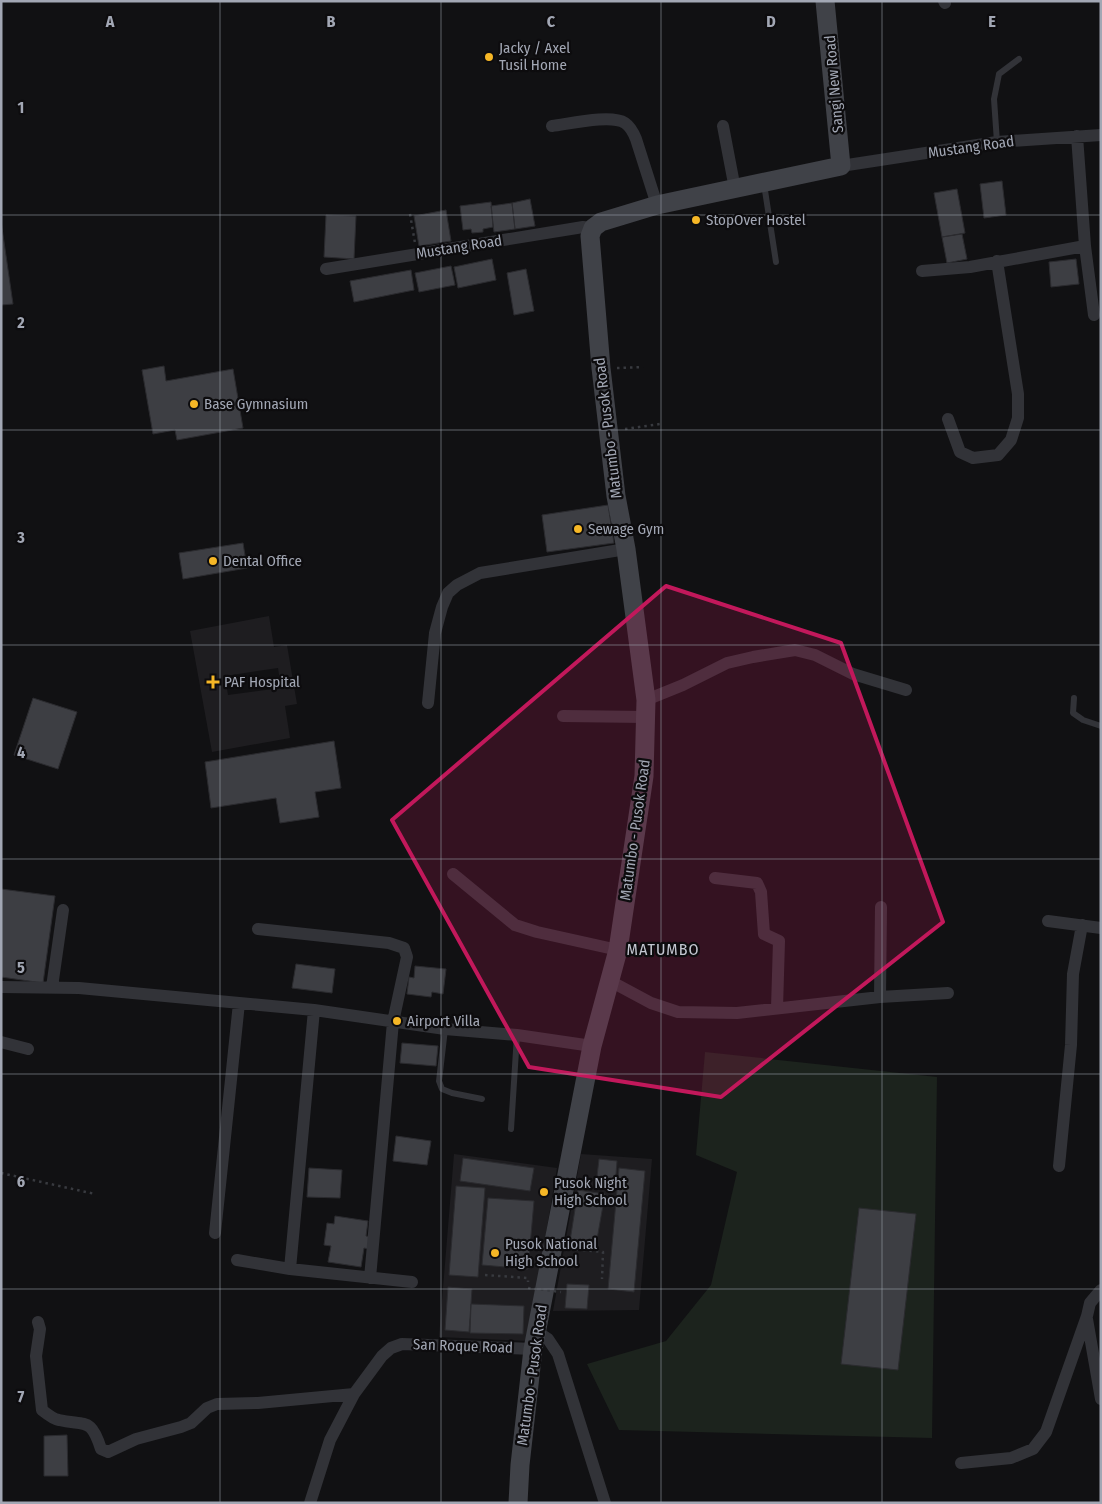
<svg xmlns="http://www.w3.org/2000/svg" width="1102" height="1504" viewBox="0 0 1102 1504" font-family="'Fira Sans Condensed',sans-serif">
<rect width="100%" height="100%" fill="#111113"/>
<path fill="#1e1d20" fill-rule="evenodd" d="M269 616 274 647 287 645 297 704 285 706 290 738 212 752 190 631ZM278 668 281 688 228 695 225 676Z
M454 1154 557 1168 528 1341 439 1337Z
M581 1154 652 1159 639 1310 553 1311Z"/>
<path fill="#1c231d" d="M705 1052 937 1077 932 1438 619 1430 587 1364 666 1341 711 1285 737 1172 696 1155Z"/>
<path fill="#3d3e43" stroke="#2b2b2f" d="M1002 181 1006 215 984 218 980 184Z
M957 189 965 233 942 237 934 193Z
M530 199 535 226 515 229 512 203Z
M491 202 493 227 483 229V232L472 233 471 229 463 230 460 206Z
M512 203 515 229 494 232 491 206Z
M446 210 451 241 419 246 414 216Z
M326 215 356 216 354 259 324 257Z
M1 221 13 304 1 305Z
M962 234 967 259 947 263 942 237Z
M492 259 496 280 458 288 454 267Z
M1076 259 1079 284 1051 287 1049 262Z
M451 266 455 285 419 292 415 273Z
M526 269 534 311 514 315 507 273Z
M411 270 414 290 354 302 350 281Z
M164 366 166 381 233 369 243 428 177 440 175 430 153 434 142 370Z
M608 505 614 543 547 552 542 515Z
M243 543 247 568 183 579 179 553Z
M33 698 77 712 58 769 14 755Z
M334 741 341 788 315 792 319 817 280 823 276 798 211 808 205 762Z
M1 889 55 896 43 983 1 977Z
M296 964 335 969 332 993 292 988Z
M415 966 446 969 443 994 432 992 431 997 407 994 409 977 414 978Z
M402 1043 438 1046 436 1066 400 1063Z
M396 1136 431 1141 427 1165 393 1161Z
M463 1158 534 1168 530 1191 460 1181Z
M599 1159 617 1161 615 1187 596 1185Z
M309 1168 342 1170 340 1198 307 1197Z
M619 1168 645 1171 634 1292 608 1289Z
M456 1186 485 1188 478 1277 449 1275Z
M578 1190 605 1194 596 1245 570 1241Z
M488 1198 534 1201 528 1269 482 1265Z
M859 1208 916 1214 898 1370 841 1364Z
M335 1216 368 1221 366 1236 371 1237 369 1249 364 1248 361 1267 328 1262 331 1246 324 1245 327 1223 334 1224Z
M567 1284 589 1285 587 1309 565 1308Z
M448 1287 472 1289 469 1332 445 1330Z
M471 1304 524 1306 523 1334 470 1333Z
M67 1435 68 1476H44V1436Z"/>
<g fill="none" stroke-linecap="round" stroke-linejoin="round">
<path stroke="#383a3f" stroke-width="2.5" stroke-dasharray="2.5 4" stroke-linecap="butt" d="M410 214 415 243
M617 368 643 367
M625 429 660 424
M1 1173 95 1194
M570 1249 603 1252 602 1279
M485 1275 528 1278V1282"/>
<path stroke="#323338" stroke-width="6" d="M997 142 994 99 999 74 1019 59
M764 184 776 262
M1074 698 1073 713 1083 720 1101 726
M445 1029 439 1081 442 1089 452 1093 482 1099
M511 1129 517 1035"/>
<path stroke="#323338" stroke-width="12" d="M944 1 945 3
M552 126C569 124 611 114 625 123 631 127 634 134 636 139L657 205
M723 126 735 189
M1077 136 1085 246 1094 315
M841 166 997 142 1101 135
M326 269 583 227 593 228
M922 271 970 267 1085 246
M948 419 960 452 973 458 998 455 1011 440 1018 418V394L997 261
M646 700 683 685 727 663 753 657 795 650 815 655 853 674 906 690
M428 703 435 633 442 607 448 593 457 585 480 573 626 549
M563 716 646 717
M453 874 515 925 537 932 618 950
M715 878 757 883 761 892 764 934 779 941 777 1008
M1048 921 1101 928
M258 929 389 943 404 948 407 957 393 1022 370 1278
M610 981 651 1003 678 1012 737 1013 880 997 948 993
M1 987 79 988 314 1010 445 1029 517 1035 592 1046
M52 987 63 910
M880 997 881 907
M1 1042 28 1049
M1059 1166 1071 1045 1073 974 1082 925
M215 1233 239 1003
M237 1260 290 1269 412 1282
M290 1269 314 1010
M1087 1319 1101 1399
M38 1322 40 1329 36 1356 42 1410C47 1414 53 1419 59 1420 86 1426 91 1417 101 1449L108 1452 136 1439 181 1427 191 1423 207 1408 217 1404 258 1403 354 1394
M536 1331 548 1339 558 1354 605 1503
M961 1463 1011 1458 1033 1449 1046 1432 1087 1316 1090 1303 1101 1290
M310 1503 330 1440 354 1394 382 1356 391 1348 402 1344 533 1349"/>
<path stroke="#404248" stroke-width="19" d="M518 1503 520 1465 533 1349 592 1046 618 950 644 776 646 700 626 549 616 496 601 368 590 236 593 228 601 222 657 205 841 166 825 1"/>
<path stroke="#383a3f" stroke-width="2.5" stroke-dasharray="2.5 4" stroke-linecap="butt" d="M528 1288 561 1292"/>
</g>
<path fill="#c2185b" fill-opacity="0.2" stroke="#c2185b" stroke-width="4" stroke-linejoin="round" d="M666 586 841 643 943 922 721 1097 529 1067 392 820Z"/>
<path fill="none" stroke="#a2a7b4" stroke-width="1" stroke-opacity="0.55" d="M220 1V1503M441 1V1503M661 1V1503M882 1V1503M1 215H1101M1 430H1101M1 645H1101M1 859H1101M1 1074H1101M1 1289H1101"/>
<g fill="#f6b726" stroke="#0d0c0e" stroke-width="2">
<circle cx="489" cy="57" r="5"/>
<circle cx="696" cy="220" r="5"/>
<circle cx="194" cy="404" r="5"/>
<circle cx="578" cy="529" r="5"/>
<circle cx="213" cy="561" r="5"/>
<path d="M210.5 674.5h5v5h5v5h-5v5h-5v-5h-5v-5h5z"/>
<circle cx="397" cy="1021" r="5"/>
<circle cx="544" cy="1192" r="5"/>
<circle cx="495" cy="1253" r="5"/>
</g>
<g text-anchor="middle" stroke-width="4.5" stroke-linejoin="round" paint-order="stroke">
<g font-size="15" fill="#a2a7b4" stroke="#0d0c0e" text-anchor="start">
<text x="499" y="53">Jacky / Axel<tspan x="499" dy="17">Tusil Home</tspan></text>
<text x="706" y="225">StopOver Hostel</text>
<text x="204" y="409">Base Gymnasium</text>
<text x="588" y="534">Sewage Gym</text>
<text x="223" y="566">Dental Office</text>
<text x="224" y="687">PAF Hospital</text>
<text x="407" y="1026">Airport Villa</text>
<text x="554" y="1188">Pusok Night<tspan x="554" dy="17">High School</tspan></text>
<text x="505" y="1249">Pusok National<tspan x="505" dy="17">High School</tspan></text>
</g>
<g font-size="15" fill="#a2a7b4" stroke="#0d0c0e">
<text transform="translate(834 84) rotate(-95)" y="5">Sangi New Road</text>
<text transform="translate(971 147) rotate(-8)" y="5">Mustang Road</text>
<text transform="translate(459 247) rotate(-9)" y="5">Mustang Road</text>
<text transform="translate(608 428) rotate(-97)" y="5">Matumbo - Pusok Road</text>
<text transform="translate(635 830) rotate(-82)" y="5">Matumbo - Pusok Road</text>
<text transform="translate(463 1346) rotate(2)" y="5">San Roque Road</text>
<text transform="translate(532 1375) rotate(-82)" y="5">Matumbo - Pusok Road</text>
</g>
<g font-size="16" letter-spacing="1" fill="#c3c6d0" stroke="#0d0c0e">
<text x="663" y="955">MATUMBO</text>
</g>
</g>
<g font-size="16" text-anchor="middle" font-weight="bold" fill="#a2a7b4" stroke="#0d0c0e" stroke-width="4.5" stroke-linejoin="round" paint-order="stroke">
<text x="110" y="27">A</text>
<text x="331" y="27">B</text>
<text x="551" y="27">C</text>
<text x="771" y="27">D</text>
<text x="992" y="27">E</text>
<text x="21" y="113">1</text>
<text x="21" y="328">2</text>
<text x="21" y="543">3</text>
<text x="21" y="758">4</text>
<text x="21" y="973">5</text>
<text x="21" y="1187">6</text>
<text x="21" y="1402">7</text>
</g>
<rect width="1102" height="1504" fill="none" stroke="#a2a7b4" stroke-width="5"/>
</svg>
